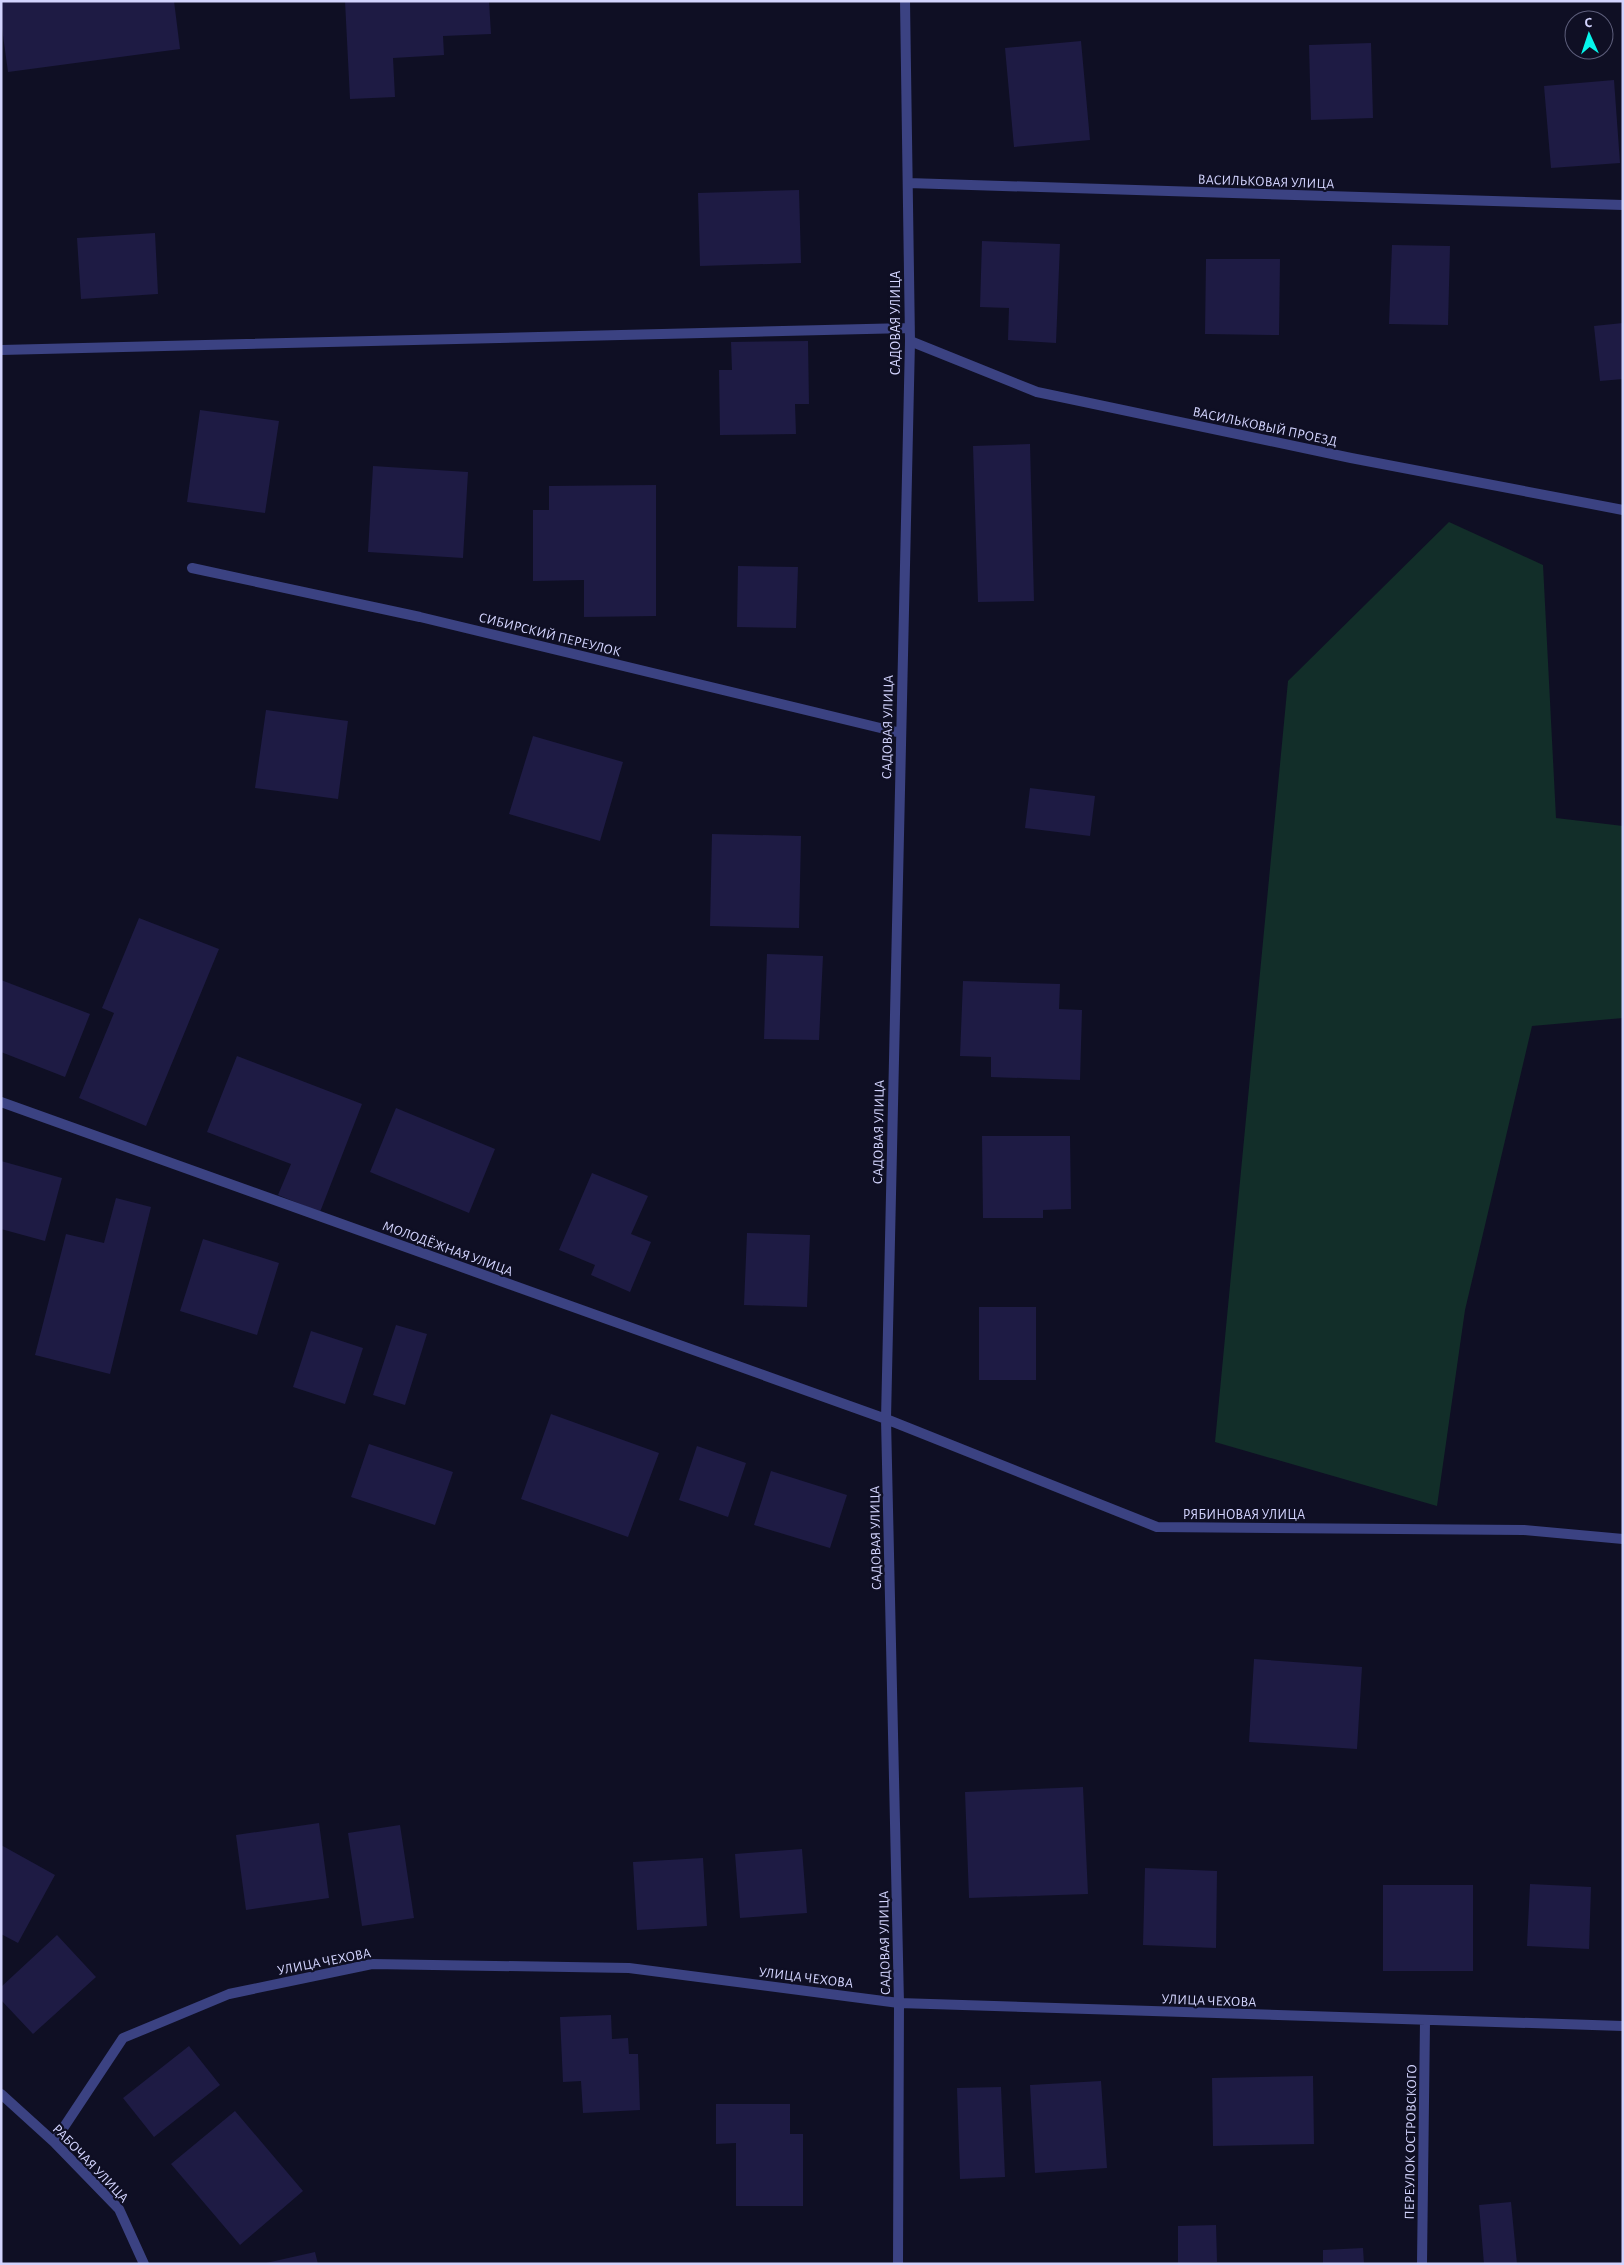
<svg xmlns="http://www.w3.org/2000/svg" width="1624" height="2265" viewBox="0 0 1624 2265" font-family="'Alegreya Sans',sans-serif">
<rect width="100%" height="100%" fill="#0f0f24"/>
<path fill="#122e29" d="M1449 522 1543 565 1556 818 1623 826V1018L1532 1026 1465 1310 1437 1506 1215 1442 1288 681Z"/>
<path fill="#1e1b44" d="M1 1H174L180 49 8 72 1 21Z
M345 1H489L491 34 443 36 444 55 393 58 395 97 350 99Z
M1081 41 1090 140 1014 147 1005 48Z
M1371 43 1373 118 1311 120 1309 45Z
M1614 80 1620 163 1551 168 1544 86Z
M799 190 801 263 700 266 698 193Z
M155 233 158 294 81 299 77 238Z
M982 241 1060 244 1056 343 1008 340 1009 308 980 307Z
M1392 245 1450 246 1448 325 1389 324Z
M1206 259H1280L1279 335 1205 334Z
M1623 323V379L1600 381 1594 326Z
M808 341 809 404H795L796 434 720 435 719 370H732L731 342Z
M200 410 279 421 265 513 187 502Z
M1030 444 1034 601 978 602 973 446Z
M373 466 468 472 463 558 368 552Z
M656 485V616L584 617V580L533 581V510H549V486Z
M738 566 798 567 796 628 737 627Z
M266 710 348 721 338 799 255 788Z
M533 736 623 762 600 841 509 814Z
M1030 788 1095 796 1090 836 1025 828Z
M712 834 801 836 799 928 710 926Z
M139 918 219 949 146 1126 79 1098 114 1013 102 1008Z
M767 954 823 956 819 1040 764 1039Z
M1 980 90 1014 65 1077 1 1052Z
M963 981 1060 984 1059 1009 1082 1010 1080 1080 991 1077V1057L960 1056Z
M237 1056 362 1104 320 1212 278 1195 291 1164 207 1132Z
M396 1108 495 1149 469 1213 370 1172Z
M982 1136H1070L1071 1209 1043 1210V1218H983Z
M1 1161 62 1178 45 1241 1 1229Z
M592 1173 648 1196 631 1234 651 1242 630 1292 591 1275 595 1265 559 1250Z
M116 1198 151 1207 110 1374 35 1355 66 1234 104 1243Z
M747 1233 810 1235 807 1307 744 1305Z
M203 1239 279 1263 257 1335 180 1311Z
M979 1307H1036V1380H979Z
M396 1325 427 1334 405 1405 373 1395Z
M311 1331 363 1348 345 1404 293 1387Z
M551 1414 659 1453 628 1537 521 1499Z
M369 1444 453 1472 435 1525 351 1497Z
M697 1446 746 1463 728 1517 679 1500Z
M771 1471 847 1495 830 1548 754 1525Z
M1254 1659 1362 1667 1357 1749 1249 1742Z
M1083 1787 1088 1894 969 1898 965 1792Z
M319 1823 329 1898 246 1910 236 1835Z
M400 1825 414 1918 362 1926 348 1833Z
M1 1845 55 1875 18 1943 1 1934Z
M802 1849 807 1913 740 1918 735 1854Z
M703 1858 707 1926 637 1930 633 1862Z
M1145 1868 1217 1871 1216 1948 1143 1945Z
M1530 1884 1591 1887 1589 1949 1527 1946Z
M1383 1885H1473V1971H1383Z
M57 1935 96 1977 33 2034 1 2000V1987Z
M611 2015 612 2039 628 2038 629 2054H638L640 2110 583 2113 581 2081 563 2082 560 2017Z
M189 2046 220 2085 154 2137 123 2098Z
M1313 2076 1314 2144 1213 2146 1212 2078Z
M1101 2081 1107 2168 1035 2173 1030 2085Z
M1001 2087 1005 2177 960 2179 957 2088Z
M716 2104H790V2134H803V2206H736V2143L716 2144Z
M235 2111 303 2191 240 2245 171 2164Z
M1511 2202 1517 2264H1484L1479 2205Z
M1216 2225 1217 2262 1178 2263V2226Z
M1363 2248 1364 2264H1323V2250Z
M315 2252 318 2264H266V2263Z"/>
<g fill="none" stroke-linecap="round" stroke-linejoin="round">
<path stroke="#3b4282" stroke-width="10" d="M908 183 1623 205
M910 341 1037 392 1351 458 1623 510
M1 350 908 328
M192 568 420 617 901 733
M1 1102 886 1419 1157 1527 1524 1530 1623 1539
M1 2094 54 2142 119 2209 144 2264
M54 2142 123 2038 229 1994 372 1964 629 1968 899 2003 1623 2026
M898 2264 899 2003 886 1419 910 341 905 1
M1422 2264 1425 2021"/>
</g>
<g text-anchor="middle" stroke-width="4.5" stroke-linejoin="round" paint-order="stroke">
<g font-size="14" fill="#d3d4fe" stroke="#0f0f24">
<text transform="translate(1266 181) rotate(2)" y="5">ВАСИЛЬКОВАЯ УЛИЦА</text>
<text transform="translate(895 323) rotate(-90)" y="5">САДОВАЯ УЛИЦА</text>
<text transform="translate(1265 426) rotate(12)" y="5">ВАСИЛЬКОВЫЙ ПРОЕЗД</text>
<text transform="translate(550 634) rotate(14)" y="5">СИБИРСКИЙ ПЕРЕУЛОК</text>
<text transform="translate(887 727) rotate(-89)" y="5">САДОВАЯ УЛИЦА</text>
<text transform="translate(878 1132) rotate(-89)" y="5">САДОВАЯ УЛИЦА</text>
<text transform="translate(448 1248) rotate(20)" y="5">МОЛОДЁЖНАЯ УЛИЦА</text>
<text x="1244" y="1519">РЯБИНОВАЯ УЛИЦА</text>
<text transform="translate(875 1538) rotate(-91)" y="5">САДОВАЯ УЛИЦА</text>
<text transform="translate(884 1943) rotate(-91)" y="5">САДОВАЯ УЛИЦА</text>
<text transform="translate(324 1961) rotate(-11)" y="5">УЛИЦА ЧЕХОВА</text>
<text transform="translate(806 1977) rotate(7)" y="5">УЛИЦА ЧЕХОВА</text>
<text transform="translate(1209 2000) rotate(2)" y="5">УЛИЦА ЧЕХОВА</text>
<text transform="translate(1410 2142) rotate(-89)" y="5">ПЕРЕУЛОК ОСТРОВСКОГО</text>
<text transform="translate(91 2163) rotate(46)" y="5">РАБОЧАЯ УЛИЦА</text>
</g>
</g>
<rect width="1624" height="2265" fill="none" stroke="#d3d4fe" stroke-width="5"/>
<g transform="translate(1589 35) rotate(357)"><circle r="24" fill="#0f0f24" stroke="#5d5e7b"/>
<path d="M0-4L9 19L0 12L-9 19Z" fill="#06f6ec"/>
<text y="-8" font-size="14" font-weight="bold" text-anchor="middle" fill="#d3d4fe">С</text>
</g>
</svg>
